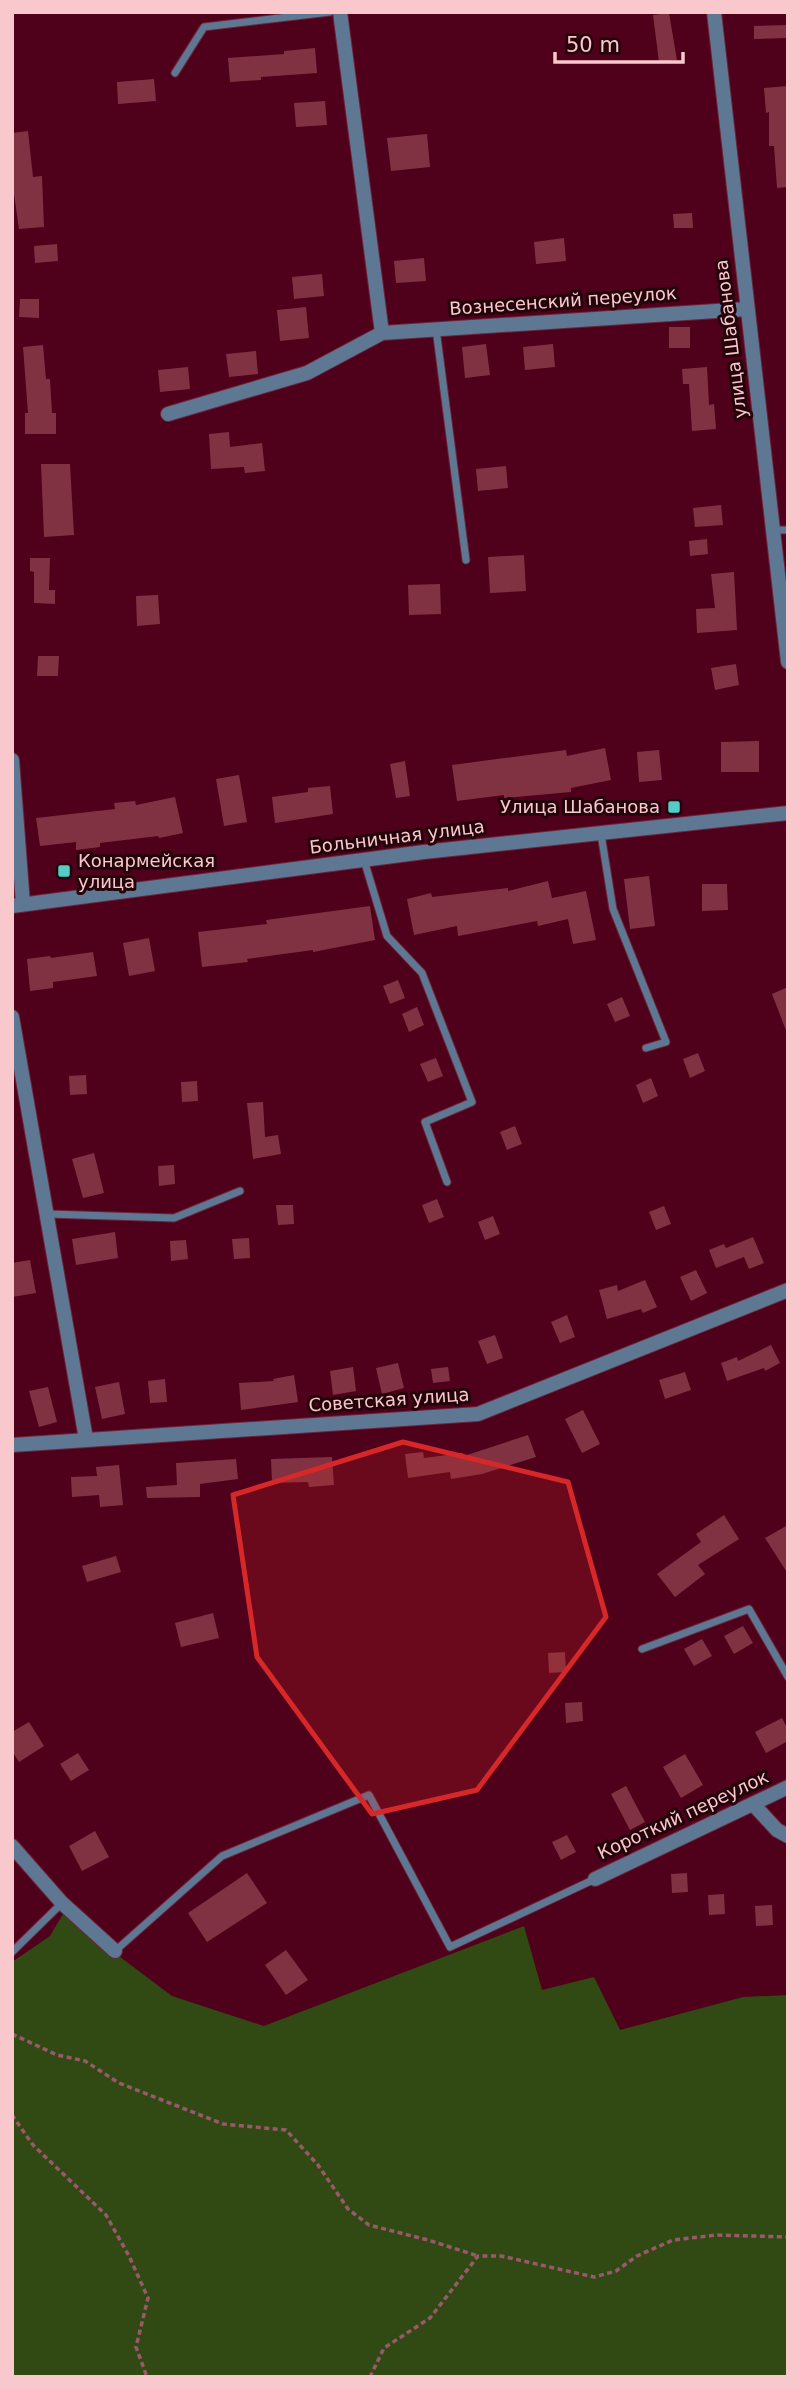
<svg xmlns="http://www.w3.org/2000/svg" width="800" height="2389" viewBox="0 0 800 2389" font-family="'DejaVu Sans',sans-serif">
<rect width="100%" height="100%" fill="#4f001a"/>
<path fill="#314a14" d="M63 1914 172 1996 264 2026 524 1926 542 1990 594 1977 620 2030 743 1997 788 1995V2377H12V1962L50 1936Z"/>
<path fill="#813242" d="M669 13 677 60 659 62 653 15Z
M788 25V38L754 39V26Z
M315 48 317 73 261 77V80L230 82 228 58 284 54V51Z
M154 79 156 101 118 104 117 82Z
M788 86V187L777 188 774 146H769V112L766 113 764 88Z
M325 101 327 125 296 127 294 103Z
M28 131 33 177 42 176 44 227 19 229 12 180V133Z
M427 134 430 167 391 171 387 138Z
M692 213 693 228H674L673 214Z
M564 238 566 261 536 264 534 242Z
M57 244 58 261 35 263 34 246Z
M424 258 426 281 396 283 394 261Z
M322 274 324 296 294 299 292 277Z
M20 299H39V318L19 317Z
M306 307 309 338 280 341 277 310Z
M669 327H690V348H669Z
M486 344 490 375 465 378 462 347Z
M553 344 555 367 525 370 523 347Z
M43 345 46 379H50L52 413H56V434H25V413H28L23 347Z
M256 351 258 374 229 377 226 354Z
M188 367 190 389 160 392 158 370Z
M707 367 709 405 714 404 716 429 692 431 689 384H683L682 369Z
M229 432 230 447 262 443 265 471 245 473 244 467 211 469 209 434Z
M41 464H70L74 535 44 537Z
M506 466 508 488 478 491 476 469Z
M721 505 723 525 695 527 693 508Z
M707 539 708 554 690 556 689 541Z
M524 555 526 591 490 593 488 557Z
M30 558H50L49 590H55V604L34 603V572L30 571Z
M734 572 737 630 697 633 696 609 715 608 711 574Z
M440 584 441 614 409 615 408 585Z
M158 595 160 624 137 626 136 596Z
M38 656H59L58 676H37Z
M736 664 739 685 715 690 711 668Z
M759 741V772H721V742Z
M605 748 611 780 571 788V792L504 798V795L457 801 452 765 566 750 567 756Z
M659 750 662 780 639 782 637 752Z
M405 761 410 796 396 798 390 764Z
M239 775 247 822 224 826 216 779Z
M330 786 333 814 275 823 272 797 308 792V788Z
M175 797 183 833 159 838 158 836 100 843V847L76 850V842L40 846 36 818 115 809 114 803 135 801 136 805Z
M649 876 655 926 630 929 624 879Z
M548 881 552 898 586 891 596 940 573 944 568 919 538 926 537 921 458 936 457 926 414 935 407 899 431 893 432 897 508 888V891Z
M702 884H727L728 910 702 911Z
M370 906 375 940 313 952V950L247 959 248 962 202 967 198 932 267 924 266 920Z
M149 938 155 971 129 976 123 943Z
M93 952 97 976 53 982V988L30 991 27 959 50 956 51 958Z
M398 980 405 998 390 1004 383 986Z
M788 987V1033H787L772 994Z
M622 997 630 1016 615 1022 607 1004Z
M417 1007 424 1025 409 1032 402 1014Z
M698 1053 705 1071 690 1078 683 1059Z
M436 1058 443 1076 428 1082 420 1064Z
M86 1075 87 1094 70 1095 69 1076Z
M651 1078 658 1096 643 1103 636 1085Z
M197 1081 198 1101 182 1102 181 1082Z
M263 1102 265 1137 278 1135 281 1154 253 1159 247 1103Z
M515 1126 522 1144 507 1150 500 1132Z
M94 1153 104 1193 83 1198 72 1159Z
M174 1165 175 1184 159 1186 158 1166Z
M437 1199 444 1217 429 1223 422 1205Z
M276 1205H293L294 1224 278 1225Z
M664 1206 671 1224 656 1230 649 1212Z
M493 1216 500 1234 485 1240 478 1222Z
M115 1232 118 1258 76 1265 72 1239Z
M753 1237 764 1263 749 1269 744 1257 716 1268 709 1250 724 1244 726 1248Z
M249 1238 250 1258 234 1259 232 1239Z
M186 1240 188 1259 171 1261 170 1241Z
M30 1260 36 1293 12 1297V1263Z
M696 1270 707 1293 691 1301 680 1277Z
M645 1280 657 1307 643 1313 641 1309 607 1319 599 1290 617 1285 618 1291Z
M567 1315 575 1337 560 1343 551 1322Z
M495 1335 503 1358 487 1364 478 1341Z
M771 1345 780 1363 765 1371 764 1368 727 1381 721 1363 737 1357 738 1361Z
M398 1363 404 1388 382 1394 376 1368Z
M353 1367 356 1391 333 1395 330 1371Z
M448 1367 450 1381 433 1383 431 1369Z
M685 1372 691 1390 665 1399 659 1380Z
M294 1375 298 1402 241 1410 239 1383 274 1381 273 1379Z
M165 1379 167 1402 150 1403 148 1381Z
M119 1382 125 1414 102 1419 95 1387Z
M48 1387 57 1422 39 1427 29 1391Z
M583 1410 600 1444 582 1453 565 1419Z
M528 1435 536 1457 482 1474 451 1479 450 1472 408 1478 405 1454 423 1452 424 1458 463 1453 464 1456Z
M332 1457 334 1485 309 1487 308 1482 272 1483 271 1459Z
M236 1459 238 1479 200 1484V1497L147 1498 146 1487 177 1485 176 1463Z
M119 1465 123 1505 100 1507 99 1495 72 1497 71 1477 97 1476 96 1467Z
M724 1515 739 1539 698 1565 705 1574 675 1597 657 1574 701 1542 696 1534Z
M788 1525V1574L765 1538Z
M116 1556 121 1572 87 1582 82 1566Z
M213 1613 219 1638 181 1647 175 1623Z
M743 1626 753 1643 734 1654 724 1636Z
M702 1639 712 1656 694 1666 684 1649Z
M565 1652 566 1672 549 1673 548 1653Z
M582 1702 583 1721 566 1723 565 1703Z
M782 1718 788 1730V1741L766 1753 755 1732Z
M29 1722 44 1746 19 1762 12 1751V1732Z
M78 1753 89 1770 71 1781 60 1764Z
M685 1754 703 1785 681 1798 663 1767Z
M626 1786 645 1822 630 1830 611 1794Z
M95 1831 109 1857 82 1871 69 1846Z
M567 1835 576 1852 561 1860 552 1842Z
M247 1873 267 1903 207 1942 188 1913Z
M687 1873 688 1892 672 1893 671 1874Z
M724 1894 725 1914 709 1915 708 1895Z
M772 1905 773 1925 756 1926 755 1906Z
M286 1950 308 1980 286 1995 265 1965Z"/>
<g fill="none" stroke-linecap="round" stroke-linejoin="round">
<g stroke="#6d243a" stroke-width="9">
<path id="service" d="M175 73 204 27 330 12
M436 329 466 560
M773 530H788
M601 834 613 909 666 1042 646 1048
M364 860 387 936 422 973 472 1102 425 1122 447 1182
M48 1214 174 1218 240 1191
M642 1649 749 1609 788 1677
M115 1951 222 1856 369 1795 450 1947 595 1879
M12 1952 62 1903"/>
</g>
<g stroke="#6d243a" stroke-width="16">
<path id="minor" d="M340 12 382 333
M714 12 788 662
M168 414 307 373 382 333 746 309
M12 760 23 904
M12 1017 86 1439
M12 1445 478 1414 788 1290
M753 1804 777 1830 788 1836
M12 1846 62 1903 115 1951
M595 1879 788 1787"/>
</g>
<g stroke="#6d243a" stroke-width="16">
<path id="tertiary" d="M12 906 424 852 788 813"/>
</g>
<path stroke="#9a596a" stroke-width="3.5" stroke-dasharray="5 3.5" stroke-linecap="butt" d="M12 2034 57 2055 85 2061 119 2083 223 2124 286 2130 318 2165 348 2209 369 2225 428 2240 478 2256
M12 2115 33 2145 106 2215 129 2256 148 2298 136 2347 147 2377
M370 2377 384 2348 430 2318 478 2256H501L594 2277 616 2271 637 2256 673 2240 717 2235 788 2237"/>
<use href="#service" stroke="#5e7793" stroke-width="7"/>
<use href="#minor" stroke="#5e7793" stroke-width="14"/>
<use href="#tertiary" stroke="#5e7793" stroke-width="14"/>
</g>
<path fill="#d62828" fill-opacity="0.2" stroke="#d62828" stroke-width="5" stroke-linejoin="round" d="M403 1442 568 1482 606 1617 477 1790 372 1814 257 1657 233 1495Z"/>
<g fill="#54cdc8" stroke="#23040a" stroke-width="2.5">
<rect x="667" y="800" width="14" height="14" rx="3.5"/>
<rect x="57" y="864" width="14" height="14" rx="3.5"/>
</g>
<g text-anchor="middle" stroke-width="6" stroke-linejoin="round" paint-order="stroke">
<g font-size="18" fill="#f8c8cd" stroke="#23040a">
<text transform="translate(563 301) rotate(-4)" y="6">Вознесенский переулок</text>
<text transform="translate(731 339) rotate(-97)" y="6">улица Шабанова</text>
<text transform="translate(397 837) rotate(-7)" y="6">Больничная улица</text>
<text transform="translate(389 1400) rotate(-4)" y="6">Советская улица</text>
<text transform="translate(683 1815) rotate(-25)" y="6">Короткий переулок</text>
</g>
<g font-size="18" fill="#f8c8cd" stroke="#23040a" text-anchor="end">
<text x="660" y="813">Улица Шабанова</text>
<text x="78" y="867" text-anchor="start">Конармейская<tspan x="78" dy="21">улица</tspan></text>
</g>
</g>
<rect width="800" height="2389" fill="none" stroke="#f8c8cd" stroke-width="28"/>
<path d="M555 52v10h128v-10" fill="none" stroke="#f8c8cd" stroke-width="3.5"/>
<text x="566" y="52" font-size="21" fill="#f8c8cd" stroke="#23040a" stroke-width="5" paint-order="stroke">50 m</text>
</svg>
